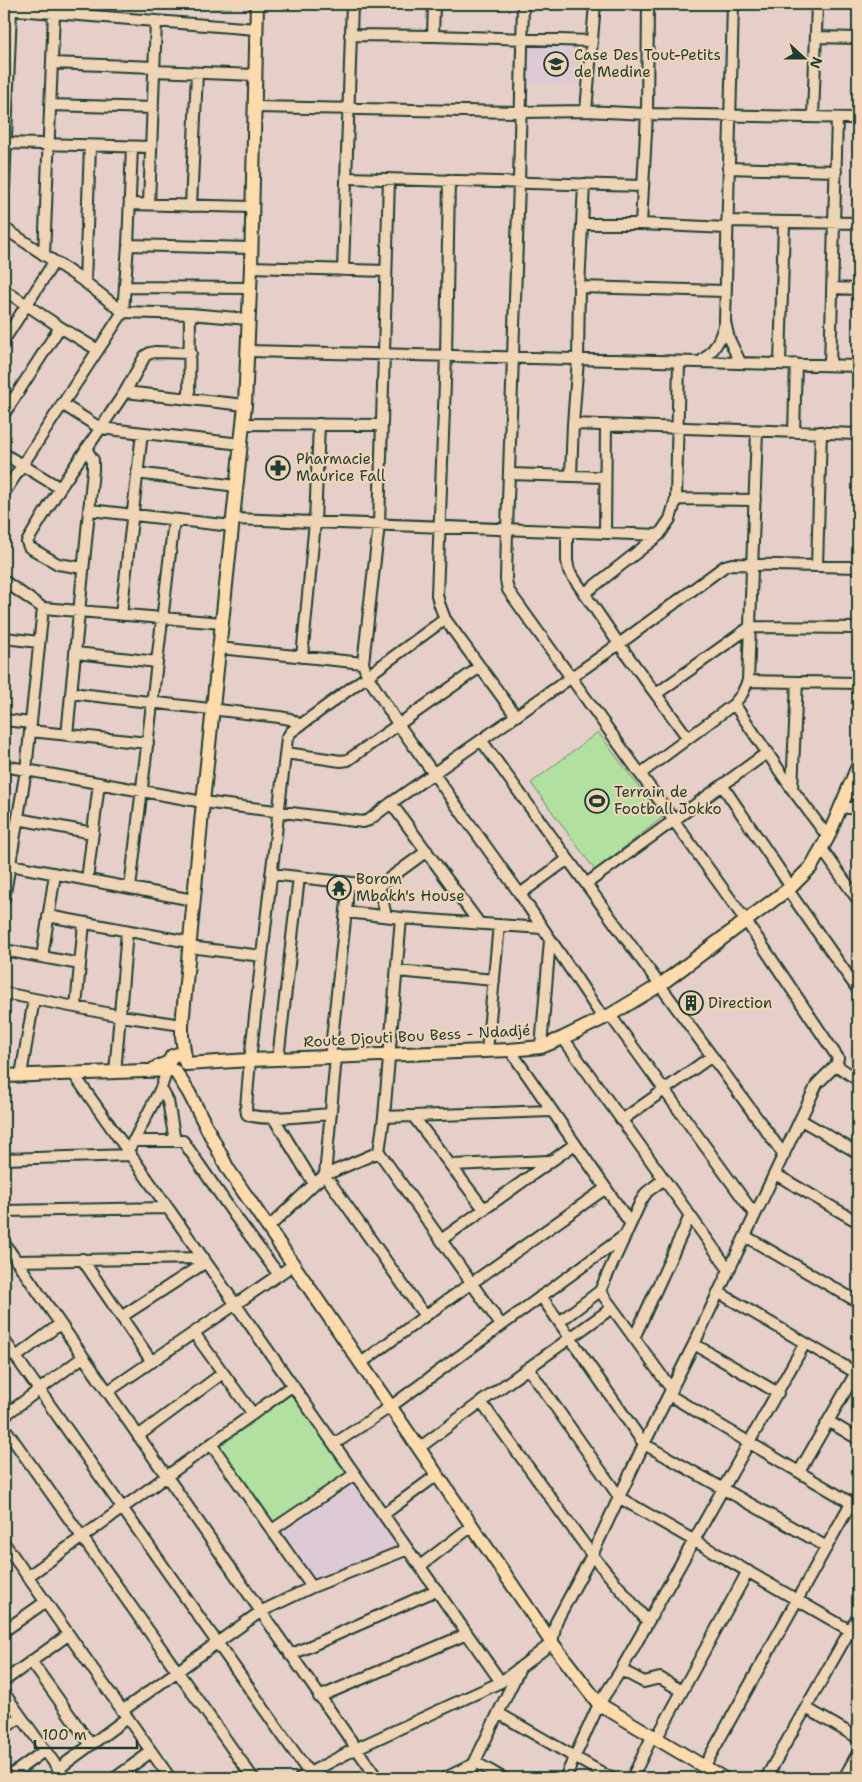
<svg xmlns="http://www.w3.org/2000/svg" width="862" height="1782" viewBox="0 0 862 1782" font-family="'Shantell Sans',sans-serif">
<rect width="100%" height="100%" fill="#e5cfc8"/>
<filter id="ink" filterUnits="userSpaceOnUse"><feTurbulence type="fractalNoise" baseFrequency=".02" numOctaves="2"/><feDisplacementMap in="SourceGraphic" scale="10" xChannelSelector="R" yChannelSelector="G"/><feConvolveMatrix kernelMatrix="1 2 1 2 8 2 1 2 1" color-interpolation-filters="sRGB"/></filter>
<g filter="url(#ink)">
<path fill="#decad5" d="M530 43H582L581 85 529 84Z
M357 1481 401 1545 314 1581 280 1533Z"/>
<path fill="#b1e0a0" stroke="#688e6a" d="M160 4H231V9Z
M598 732 662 818 595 870 531 783Z
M292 1394 347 1473 274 1525 219 1445Z"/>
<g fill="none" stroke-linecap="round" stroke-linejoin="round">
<g stroke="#1f3d34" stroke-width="14">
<path id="minor" d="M733 4 725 322 729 339 740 362
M4 9 256 29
M350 35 433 36 592 41
M433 36 434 4
M816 37 858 38
M52 63 154 67
M154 71 255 75
M50 105 153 108
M255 107 521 112 586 111 647 114 858 118
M586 111 595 4
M813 117 817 4
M4 143 151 147
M728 168 836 171
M346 178 643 186
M389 179 379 525 363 663 367 675 398 724 520 894 603 1018
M449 180 446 356 437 595 439 603 445 619 516 716
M4 187 11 9
M130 204 252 207
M149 204 156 21
M191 206 197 73
M727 221 858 223
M582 224H641L727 228
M641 224 647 114 648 4
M4 228 85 282 123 312 190 314 248 319
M128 245 251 248
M44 255 54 13
M251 267 386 271
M343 270 352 4
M85 282 90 146
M125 287 250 288
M579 287 725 291
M832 288 858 289
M4 290 60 327 98 350
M4 340 54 262
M248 351 858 366
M700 362C715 351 720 340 725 323
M780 364 784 222
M830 365 837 118
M125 392 245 405
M189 399 190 314
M62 404 100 428 241 444
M4 414 60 327
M243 424 382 425
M573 424 858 434
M794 432 796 364
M4 454 60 488
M137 473 236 486
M509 474 605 477
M571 475 573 424 578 359 579 287 584 184
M4 493 123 312 128 245 132 147
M676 499 755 500
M90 510 232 526
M233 519 659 535
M567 532V561L569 571 619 644 688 738
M605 533 606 425
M817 566 821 432
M83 568 58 564 29 547 27 542 30 537 60 488 125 392 145 356 150 353 155 352 191 353
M4 581 43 608 222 623
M584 594 659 535 670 519 676 499 679 362
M121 615 142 433
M4 638 39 642
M219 648 363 663
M76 653 157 662
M302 657 315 522 319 424
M748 681 858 683
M71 693 279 717 290 719 300 725
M656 694 750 627 858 628
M734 704 792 789 828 837
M4 720 31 723
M30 731 148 743
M67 735 93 470V460L86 449
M481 740 784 1155
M286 753 341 761 348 760 480 667
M4 766 203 802 363 822 369 820 391 803 619 644 725 566 732 564 858 567
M640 774 734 704 742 694 748 681 757 431
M722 785 791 887
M792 789 797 682
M391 803 479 923
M841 807 858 809
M18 819 93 833
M822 849 858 900
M5 864 193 900
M271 874 379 886 427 851
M87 880 99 783
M586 884 768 752
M379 886 386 916
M130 888 174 520
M788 890 858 990
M520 894 568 859
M4 899 26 770 43 608
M346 912 401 918 542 928
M48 916 189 942
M401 918 384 1117 379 1152 501 1325
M189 947 262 956
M4 950 80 964
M42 957 55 874
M397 971 494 980
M4 993 121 1016 182 1025
M76 1007 84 923
M610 1015 755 1215
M563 1038 729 1270
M541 1047 550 940
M510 1050 630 1223
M487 1051 499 925
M330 1057 349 883
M336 1057 325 1175 425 1316
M278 1059 299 877
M836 1065 858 1080
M73 1073 501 1682
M115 1073 127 931
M21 1075 34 999
M161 1088 168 1101 175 1141
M331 1114C312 1115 262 1122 247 1114L246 1108 250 1060 287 738 291 732 445 619
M413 1116 484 1209
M273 1117 314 1184
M384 1117 551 1111
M622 1120 712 1056
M801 1120 858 1153
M133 1141H183L235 1216 279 1275
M131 1146 161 1088 167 1070
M4 1159 131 1155
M452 1165 549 1161
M775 1174 858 1222
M4 1211 168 1208
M268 1228 314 1184 325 1175 379 1152
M745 1236 858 1302
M441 1240 575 1144
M4 1243 377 1778
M82 1259 152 1362
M16 1261 204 1258
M600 1291 672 1390
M718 1292 858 1374
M541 1296 644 1444 827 1547
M121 1317 206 1262
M559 1322 600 1291 641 1201 647 1192 664 1179
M194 1333 253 1414
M634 1338 690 1216
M4 1340 309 1773
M694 1344 778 1393
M16 1357 60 1324
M361 1363 425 1316 606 1188
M528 1368 620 1498 858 1635
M107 1392 293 1265
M669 1395 858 1507
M481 1402 592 1555 648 1622
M4 1416 83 1357
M828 1421 858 1439
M4 1427 253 1778
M138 1436 223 1373
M211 1444 312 1587
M334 1444 390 1407 624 1236
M419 1448 481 1402 612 1308
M799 1472 858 1369
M384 1514 437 1475
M272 1530 355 1474
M4 1543 170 1778
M420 1566 472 1526
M27 1577 293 1385
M4 1631 45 1602
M290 1655 437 1590
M31 1661 91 1745
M621 1670 644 1682 660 1678 682 1691
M4 1681 68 1635
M4 1693 65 1778
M319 1697 467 1634
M806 1708 858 1738
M122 1711 260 1612 312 1587 408 1549
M498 1713 611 1778
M4 1729 20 1717
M656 1739 748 1571
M475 1762 503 1778
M704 1767 851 1503
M58 1769 127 1718
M7 1778 44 1751
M115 1778 151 1752
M300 1778 355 1749 501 1682 552 1643 556 1622 592 1555 644 1444 694 1344 817 1084 836 1065 838 1058 746 921 508 590 506 580 507 529 519 183 523 4
M445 1778 474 1764
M467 1778 519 1670
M565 1778 599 1704 621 1670 805 1343
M632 1778 652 1737
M766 1778 858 1616
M844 1778 858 1753"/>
</g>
<g stroke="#1f3d34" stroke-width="16">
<path id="major" d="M185 1058 182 1036V1025L203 802 245 405 251 267 257 4
M186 1064 250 1060 510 1050 541 1047 563 1038 610 1015 660 985 791 887 811 867 828 837 858 766
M155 1068 169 1062 172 1056 178 1054 183 1056 186 1064
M175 1071 189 1093 228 1169 552 1643 599 1704 723 1778
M4 1076 172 1070"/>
</g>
<use href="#minor" stroke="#efd5b6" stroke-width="10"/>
<use href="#major" stroke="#fedbac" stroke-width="12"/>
</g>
</g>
<defs>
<g id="school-ring" transform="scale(1.25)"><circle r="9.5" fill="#efd5b6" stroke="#1f3d34" stroke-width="1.5"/><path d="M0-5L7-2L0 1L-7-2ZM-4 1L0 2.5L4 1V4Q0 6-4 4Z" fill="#1f3d34"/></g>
<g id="pharmacy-ring" transform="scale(1.25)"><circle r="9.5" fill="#efd5b6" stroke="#1f3d34" stroke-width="1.5"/><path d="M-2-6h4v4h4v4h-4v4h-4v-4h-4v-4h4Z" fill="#1f3d34"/></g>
<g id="stadium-ring" transform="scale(1.25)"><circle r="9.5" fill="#efd5b6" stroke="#1f3d34" stroke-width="1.5"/><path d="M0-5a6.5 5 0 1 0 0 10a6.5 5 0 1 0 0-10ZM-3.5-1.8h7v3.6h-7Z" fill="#1f3d34"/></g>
<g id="temple-ring" transform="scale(1.25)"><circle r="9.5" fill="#efd5b6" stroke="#1f3d34" stroke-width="1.5"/><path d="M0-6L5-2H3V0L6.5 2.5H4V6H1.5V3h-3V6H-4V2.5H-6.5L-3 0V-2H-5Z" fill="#1f3d34"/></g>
<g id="building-ring" transform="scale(1.25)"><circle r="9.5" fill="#efd5b6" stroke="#1f3d34" stroke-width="1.5"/><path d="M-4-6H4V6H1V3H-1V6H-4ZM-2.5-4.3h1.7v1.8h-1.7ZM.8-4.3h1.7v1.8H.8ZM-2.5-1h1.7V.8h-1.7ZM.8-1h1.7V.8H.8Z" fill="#1f3d34"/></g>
</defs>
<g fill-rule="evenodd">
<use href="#school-ring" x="556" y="64"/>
<use href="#pharmacy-ring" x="278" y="468"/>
<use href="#stadium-ring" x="597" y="801"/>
<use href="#temple-ring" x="339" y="888"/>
<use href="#building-ring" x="691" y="1003"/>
</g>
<g text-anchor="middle" stroke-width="4.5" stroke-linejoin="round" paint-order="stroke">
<g font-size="15" fill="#1f3d34" stroke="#efd5b6" text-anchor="start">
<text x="574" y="60">Case Des Tout-Petits<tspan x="574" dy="17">de Medine</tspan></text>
<text x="296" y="464">Pharmacie<tspan x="296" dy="17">Maurice Fall</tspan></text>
<text x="614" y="797">Terrain de<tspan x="614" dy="17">Football Jokko</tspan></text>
<text x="356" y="884">Borom<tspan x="356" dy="17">Mbakh's House</tspan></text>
<text x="708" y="1008">Direction</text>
</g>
<g font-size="15" fill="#1f3d34" stroke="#efd5b6">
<text transform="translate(417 1036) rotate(-3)" y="5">Route Djouti Bou Bess - Ndadjé</text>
</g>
</g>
<rect width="862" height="1782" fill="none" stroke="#efd5b6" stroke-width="20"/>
<rect x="10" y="10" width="842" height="1762" fill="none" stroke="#1f3d34" stroke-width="2" filter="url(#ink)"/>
<g transform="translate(804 58) rotate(111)" stroke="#efd5b6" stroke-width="4" paint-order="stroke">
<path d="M0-4L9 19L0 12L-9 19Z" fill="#1f3d34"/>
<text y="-8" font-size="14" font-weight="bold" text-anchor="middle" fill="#1f3d34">N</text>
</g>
<path d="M35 1740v8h102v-8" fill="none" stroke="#1f3d34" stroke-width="2.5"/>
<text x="42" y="1740" font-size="15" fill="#1f3d34" stroke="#efd5b6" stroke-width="4" paint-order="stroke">100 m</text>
</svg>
